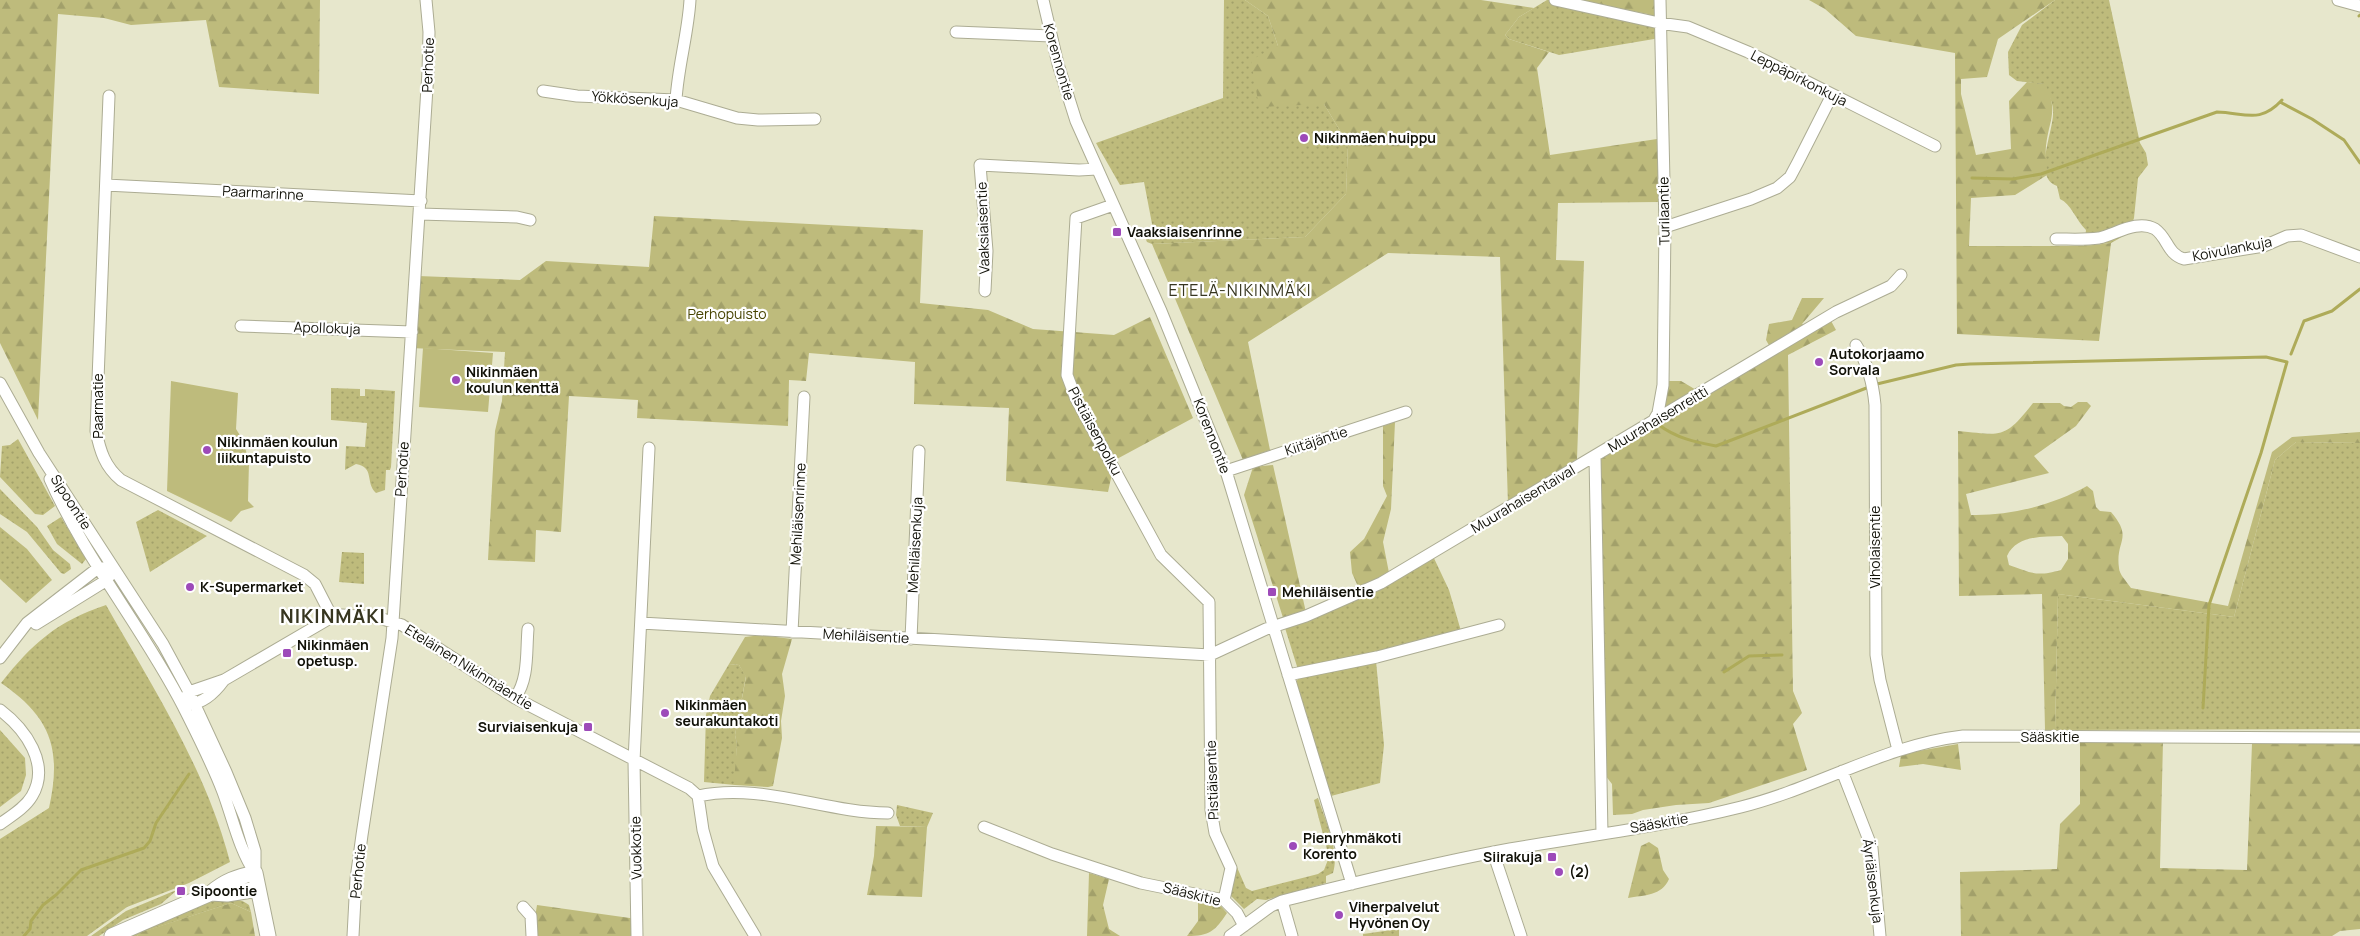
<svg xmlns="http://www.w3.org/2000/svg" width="2360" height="936" viewBox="0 0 2360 936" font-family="Manrope,sans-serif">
<defs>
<pattern id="grass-dots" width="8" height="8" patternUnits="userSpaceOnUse" patternTransform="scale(1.25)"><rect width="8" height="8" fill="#bebb7c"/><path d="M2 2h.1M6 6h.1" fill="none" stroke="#a2a06a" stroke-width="1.8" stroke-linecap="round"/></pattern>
<pattern id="forest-firs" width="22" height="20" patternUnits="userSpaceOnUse" patternTransform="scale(1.25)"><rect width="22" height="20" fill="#bebb7c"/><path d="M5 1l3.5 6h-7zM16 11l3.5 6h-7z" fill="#a2a06a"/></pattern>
</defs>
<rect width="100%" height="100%" fill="#e7e7cc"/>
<path fill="url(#grass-dots)" d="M1224 0H1245L1268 16 1278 46 1324 104 1348 144 1346 194 1305 237 1152 244 1147 242 1143 233 1153 229 1144 182 1120 185 1096 143 1223 98Z
M1547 0H1572L1648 14H1659L1660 38 1559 55 1509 39 1505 35 1519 17Z
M2055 0H2109L2140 143 2146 153 2148 165 2138 178 2134 218 2129 233 2111 243 2084 246 2086 230C2076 220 2071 204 2060 199L2057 186C2031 177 2055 129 2053 110 2053 102 2047 92 2044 84L2017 81 2009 75 2008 52 2022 25Z
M331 388 360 389V396H365V389L395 391 391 467 390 470H386L385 490 376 493C365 483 375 467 356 464L345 470 346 446 365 447 367 423 331 420Z
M18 439 55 506 43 515 35 514 0 477 2 446 10 445Z
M2296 442 2360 443V729L2055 730 2058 594 2234 617 2275 460Z
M0 489 37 527 53 550 70 564 71 569 64 574 61 573 27 532 0 514Z
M158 510 207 536 150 572 136 522Z
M61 517 86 559 82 564 57 544 47 526Z
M0 527 27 549 52 580 26 603 0 579Z
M342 552 364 553V584L339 582Z
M1432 554 1449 590 1461 631 1376 661 1384 745 1380 783 1331 796 1296 682 1300 676 1285 628Z
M106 605C153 688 206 769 230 862L189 883 127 907 87 936H0V839L49 808C62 749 51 717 1 683 33 643 56 622 106 605Z
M729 664 739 665 746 676 735 735 737 744 735 785 704 782 706 715 710 696Z
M0 730 25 758 26 775 21 791 0 807Z
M1318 798C1325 820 1340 850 1333 873L1326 876V883L1266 900 1257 899 1244 909 1227 892 1231 868 1236 865 1246 888 1252 891 1318 874 1324 870 1329 857 1314 800Z
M897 805 933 813 927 827 900 826 896 815Z
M174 891H176L161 904 123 920 99 936H91L126 911Z
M222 899C232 899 240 898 249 905L251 912 231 903 143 932 137 936H122L200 905Z
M1399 929V936H1363V934Z"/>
<path fill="url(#forest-firs)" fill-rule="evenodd" d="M0 0H320L319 94 219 87 206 20 131 25 104 18 58 14 38 420 0 343Z
M1245 0H1481L1534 8 1519 17 1505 35 1509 39 1549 52 1537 68 1550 155 1657 139 1659 202 1558 203 1556 260 1584 261 1577 459 1508 504 1500 257 1388 253 1248 342 1270 450 1243 460 1152 244 1305 237 1346 194 1348 144 1324 104 1259 107 1251 60 1278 46 1268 16Z
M1572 0H1660L1659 14H1648Z
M1809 0H2055L1998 39 1987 77 1961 79V94L1976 155 2011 149 2009 101 2027 82 2045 84C2059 111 2049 119 2046 146 2045 155 2047 165 2047 175L2015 195 1971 198 1969 246H2084L2111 243 2099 341 1957 334 1955 53 1856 36 1825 9Z
M654 216 923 230 920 303 988 310 1033 329 1114 335 1150 317 1193 418 1115 460 1108 492 1006 481 1009 408 914 404 915 362 809 353 806 381 789 380 788 426 637 418 638 400 569 396 561 532 536 530 535 562 488 560 495 431 502 401 505 352 410 348 418 276 520 280 546 261 649 267Z
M1802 298H1824L1802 324 1814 327 1830 319 1836 330 1788 355 1793 691 1802 713 1793 724 1807 770 1709 803 1676 805 1643 810 1632 814 1613 815 1612 784 1605 775 1599 460 1774 354 1766 340 1769 324 1792 320Z
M1663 381H1681L1698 391 1664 411Z
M2078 402H2087L2091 406 2076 426 2034 456 2049 473 1966 494 1971 515C2010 516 2053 505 2087 486L2093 491 2096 507 2100 511 2111 512C2134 539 2115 540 2119 568 2119 574 2127 582 2131 588L2228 606 2272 452 2292 437 2360 432V443L2296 442 2275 460 2234 617 2058 594 2055 730H2045L2042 594 1959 596 1958 431C2002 435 2004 440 2033 403H2060L2064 406 2071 407ZM2062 536 2068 544V559L2061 570C2036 577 2032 573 2009 565L2007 556C2017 535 2042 537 2062 536Z
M1395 422 1391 509 1383 542 1390 578 1360 591 1352 573 1350 552 1364 539 1387 496 1383 486V426Z
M1273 465 1305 608 1306 616 1285 624 1244 495 1253 467Z
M761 635 792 639 782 674 785 696 781 721 782 738 773 786 768 787 735 785 734 782 737 744 735 735 746 677 739 665 729 664 745 637Z
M2080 741H2163L2160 868 2247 870 2252 744 2360 743V929L2340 931 2332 936H1961L1960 872 2057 869 2060 824 2080 804Z
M1958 744 1961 770 1923 764 1899 767 1901 755 1907 753Z
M876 826 927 827 922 897 867 895 874 856Z
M1649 842 1658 848 1663 870 1669 879C1662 896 1644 895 1628 898L1641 846Z
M1089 873 1109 879 1103 905 1109 929 1120 936H1087Z
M1198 900 1219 904 1227 913C1215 931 1210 936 1187 936L1198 921Z
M231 903 251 912 255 936H137L142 932Z
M537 905 637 919V936H532Z"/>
<path fill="#bebb7c" d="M423 348 493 353 488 412 419 407Z
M171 381 238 393 236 429 243 440 249 462 248 501 254 507 241 511 231 522 167 491Z"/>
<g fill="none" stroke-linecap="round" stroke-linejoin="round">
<path stroke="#aeab59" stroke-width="3" d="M2359 16 2360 15
M2280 102 2312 119 2344 140 2360 163
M1972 178 2013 179 2041 174 2217 112C2246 113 2260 124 2282 100
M2291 354 2304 321 2332 311 2360 289
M1877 384 1956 365 1970 364 2266 357 2287 362 2261 453 2209 605 2203 708
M1650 431 1659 425C1676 438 1695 442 1716 446L1869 387
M1724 672 1749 656 1782 655
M24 936 30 929 31 921 43 905 56 895 81 870 144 848 150 841 156 823 189 774"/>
<g stroke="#acac93" stroke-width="13">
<path id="minor" d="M1043 0 1058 64 1076 121 1161 311 1226 471 1352 884
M1555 0 1659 23 1688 27 1748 52 1935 146
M2338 0 2360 6
M956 32 1051 36
M543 91 577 96 676 100 737 118 758 120 815 119
M109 96 96 431C100 451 105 467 121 480L304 575 315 584 332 617
M676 100C678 66 688 34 690 0
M106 185 421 201
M1113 205 1076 218 1067 375 1076 399 1161 555 1209 602 1211 810 1215 833 1231 868 1224 900
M420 214 517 217 530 220
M1665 227 1751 199 1777 188 1790 177 1798 162 1832 95
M2056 239C2070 239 2085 240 2099 238 2116 234 2138 219 2155 229 2168 238 2167 254 2184 259L2264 246 2287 236 2301 235 2360 257
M985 291 987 251 980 165 1079 170 1097 169
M241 326 412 332
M1856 345C1868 364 1873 382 1875 405L1876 655 1880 680 1898 750
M0 383 39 453 163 644 189 692 226 772 245 818 255 851V873
M1654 420 1658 413 1663 385 1665 227 1660 0
M1595 457 1602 834
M1226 471 1406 412
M50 479C85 559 143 628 183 706 197 734 212 763 223 792 233 819 239 849 255 873
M641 623 1210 655 1266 629 1306 616 1381 583 1836 312 1891 286 1901 275
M36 624 107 580 110 575
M792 632 804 397
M911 639 919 451
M0 658 27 623 98 568H105
M1288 675 1377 657 1499 625
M515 698C529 679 526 652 528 629
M182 704 189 692 224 680 332 617 342 615 376 617 402 625 515 698 689 788 698 796
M190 704C204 703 216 691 224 680
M0 710C25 729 51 764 32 796 25 808 11 816 0 824
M1842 771 1872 848 1880 936
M698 796C761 782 825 813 888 813
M698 796 703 830 713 866 755 936
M984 827 1052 854 1141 883 1224 900 1237 913 1244 926
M1493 852 1521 936
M1282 901 1292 936
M523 907 531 916 532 936
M353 936 356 879 362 835 392 638 428 72 429 32 426 0
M637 936 634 761 649 448
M1230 936 1271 906 1282 901C1357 882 1434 863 1510 849 1587 836 1665 826 1741 807 1817 788 1885 745 1963 736L2360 738"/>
</g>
<g stroke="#acac93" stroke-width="17">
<path id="major" d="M211 893 227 894 258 889
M112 936 211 893C225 881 237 877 255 873L268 936"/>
</g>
<use href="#minor" stroke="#fff" stroke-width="11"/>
<use href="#major" stroke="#fff" stroke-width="15"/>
</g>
<g fill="#9d4ab9" stroke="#fff" stroke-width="2">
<circle cx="1304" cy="138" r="5"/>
<rect x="1112" y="227" width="10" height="10" rx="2.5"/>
<circle cx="1819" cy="362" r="5"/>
<circle cx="456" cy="380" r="5"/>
<circle cx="207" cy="450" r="5"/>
<circle cx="190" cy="587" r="5"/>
<rect x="1267" y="587" width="10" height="10" rx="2.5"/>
<rect x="282" y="648" width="10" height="10" rx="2.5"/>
<circle cx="665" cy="713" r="5"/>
<rect x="583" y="722" width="10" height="10" rx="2.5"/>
<circle cx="1293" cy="846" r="5"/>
<rect x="1547" y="852" width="10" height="10" rx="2.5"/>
<circle cx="1559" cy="872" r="5"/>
<rect x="176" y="886" width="10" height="10" rx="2.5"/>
<circle cx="1339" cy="915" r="5"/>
</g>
<g text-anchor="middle" stroke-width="4.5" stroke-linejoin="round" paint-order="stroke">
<g font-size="14" fill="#111108" stroke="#fff">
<text transform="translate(1059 62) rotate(74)" y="5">Korennontie</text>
<text transform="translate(428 65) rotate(-88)" y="5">Perhotie</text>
<text transform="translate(1799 78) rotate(27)" y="5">Leppäpirkonkuja</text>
<text transform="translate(635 99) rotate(4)" y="5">Yökkösenkuja</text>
<text transform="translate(263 193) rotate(3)" y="5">Paarmarinne</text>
<text transform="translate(1664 211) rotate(-91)" y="5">Turilaantie</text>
<text transform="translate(983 228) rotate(-92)" y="5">Vaaksiaisentie</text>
<text transform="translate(2232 249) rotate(-11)" y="5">Koivulankuja</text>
<text transform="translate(327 328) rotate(2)" y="5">Apollokuja</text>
<text transform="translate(98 406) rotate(-90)" y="5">Paarmatie</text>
<text transform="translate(1658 419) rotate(-31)" y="5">Muurahaisenreitti</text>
<text transform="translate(1095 431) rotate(62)" y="5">Pistiäisenpolku</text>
<text transform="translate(1212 436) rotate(69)" y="5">Korennontie</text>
<text transform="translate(1316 441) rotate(-18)" y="5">Kiitäjäntie</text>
<text transform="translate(402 469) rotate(-86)" y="5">Perhotie</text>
<text transform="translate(1523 499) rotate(-31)" y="5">Muurahaisentaival</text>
<text transform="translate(71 502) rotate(57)" y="5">Sipoontie</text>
<text transform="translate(798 514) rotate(-87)" y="5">Mehiläisenrinne</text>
<text transform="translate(915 545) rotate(-87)" y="5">Mehiläisenkuja</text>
<text transform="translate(1875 547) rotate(-90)" y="5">Viholaisentie</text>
<text transform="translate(866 636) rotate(3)" y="5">Mehiläisentie</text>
<text transform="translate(469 667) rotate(32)" y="5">Eteläinen Nikinmäentie</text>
<text x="2050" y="742">Sääskitie</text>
<text transform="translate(1212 780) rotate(-92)" y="5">Pistiäisentie</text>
<text transform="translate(1659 823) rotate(-10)" y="5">Sääskitie</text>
<text transform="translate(636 848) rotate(-91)" y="5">Vuokkotie</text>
<text transform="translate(358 871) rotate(-84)" y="5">Perhotie</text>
<text transform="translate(1873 881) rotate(83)" y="5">Äyriäisenkuja</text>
<text transform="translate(1192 894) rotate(14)" y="5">Sääskitie</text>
</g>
<g font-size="14" font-weight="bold" fill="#111108" stroke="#fff" text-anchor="start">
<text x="1314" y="143">Nikinmäen huippu</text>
<text x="1127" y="237">Vaaksiaisenrinne</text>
<text x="1829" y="359">Autokorjaamo<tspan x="1829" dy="16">Sorvala</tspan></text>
<text x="466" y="377">Nikinmäen<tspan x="466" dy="16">koulun kenttä</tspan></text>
<text x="217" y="447">Nikinmäen koulun<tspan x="217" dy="16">liikuntapuisto</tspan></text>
<text x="200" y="592">K-Supermarket</text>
<text x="1282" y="597">Mehiläisentie</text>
<text x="297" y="650">Nikinmäen<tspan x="297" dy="16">opetusp.</tspan></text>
<text x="675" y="710">Nikinmäen<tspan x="675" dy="16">seurakuntakoti</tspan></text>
<text x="578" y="732" text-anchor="end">Surviaisenkuja</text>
<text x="1303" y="843">Pienryhmäkoti<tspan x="1303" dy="16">Korento</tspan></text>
<text x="1542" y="862" text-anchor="end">Siirakuja</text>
<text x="1569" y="877">(2)</text>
<text x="191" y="896">Sipoontie</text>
<text x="1349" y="912">Viherpalvelut<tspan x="1349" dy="16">Hyvönen Oy</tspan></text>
</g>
<g font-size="14" fill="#474300" stroke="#fff">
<text x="727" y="319">Perhopuisto</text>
</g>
<g font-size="16" letter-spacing="1" fill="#373620" stroke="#fff">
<text x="1240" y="296">ETELÄ-NIKINMÄKI</text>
</g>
<g font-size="19" font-weight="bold" letter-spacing="1" fill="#373620" stroke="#fff">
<text x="333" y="623">NIKINMÄKI</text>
</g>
</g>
</svg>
